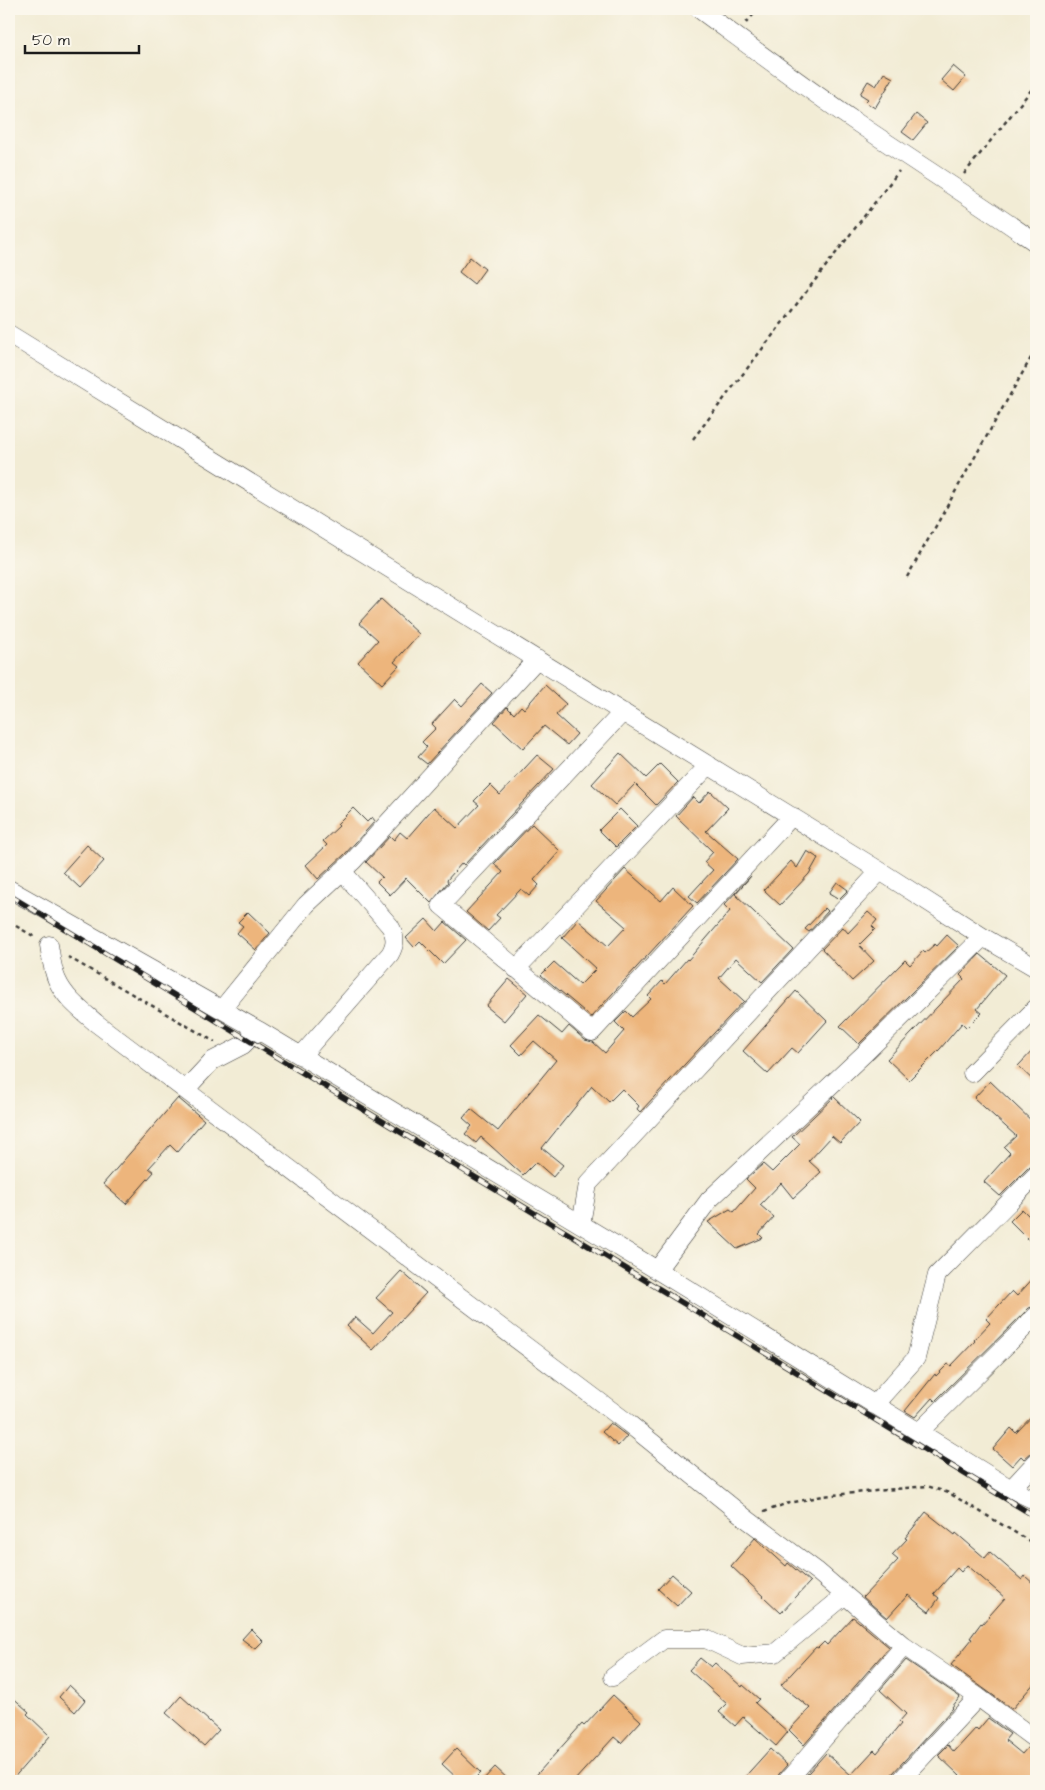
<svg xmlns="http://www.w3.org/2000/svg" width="1045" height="1790" viewBox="0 0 1045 1790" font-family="'Architects Daughter',sans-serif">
<rect width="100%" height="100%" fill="#fbf7ec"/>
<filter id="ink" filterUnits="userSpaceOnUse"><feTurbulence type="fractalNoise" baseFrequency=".02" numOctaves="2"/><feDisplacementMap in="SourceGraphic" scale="10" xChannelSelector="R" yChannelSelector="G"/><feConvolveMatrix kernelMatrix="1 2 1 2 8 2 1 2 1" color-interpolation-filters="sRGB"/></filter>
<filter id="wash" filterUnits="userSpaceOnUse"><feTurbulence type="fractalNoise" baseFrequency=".0096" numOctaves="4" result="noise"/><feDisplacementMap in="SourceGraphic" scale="20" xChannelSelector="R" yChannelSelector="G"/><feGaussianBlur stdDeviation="1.12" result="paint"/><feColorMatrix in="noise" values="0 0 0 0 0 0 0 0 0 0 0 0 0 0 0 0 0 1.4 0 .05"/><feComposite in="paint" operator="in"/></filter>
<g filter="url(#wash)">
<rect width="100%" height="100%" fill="#f2ecd5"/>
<g id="blocks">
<path fill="#edb57b" d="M953 66 966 77 954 91 941 80Z
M884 73 893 78 875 108 865 102 868 99 860 94 868 81 876 86Z
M916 114 927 123 913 140 902 132Z
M470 257 485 269 474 284 459 272Z
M381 599 419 634 394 662 399 666 382 684 358 662 378 640 359 623Z
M482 684 492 693 427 764 418 757 427 747 422 742 436 728 432 724 455 699 462 706Z
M545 685 566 704 556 715 577 734 567 745 544 726 523 749 494 722 507 707 514 714 521 706 524 709Z
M620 753 646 778 660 764 678 782 656 805 635 784 615 805 592 784Z
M537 755 554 769 464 865 462 863 447 880 448 882 431 903 406 878 390 895 377 882 382 877 366 862 390 836 394 840 400 832 407 838 434 807 457 828 479 805 474 801 490 785 500 795Z
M710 791 728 808 706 831 738 859 697 903 689 896 713 870 704 862 713 852 676 816 693 797 699 803Z
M353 808 367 822 372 817 375 821 345 854 318 879 306 865 327 845 323 841 339 826 337 824Z
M620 809 637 826 616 847 599 830Z
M532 824 560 851 534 880 539 885 529 896 521 889 496 915 500 918 488 931 466 912 503 872 494 864Z
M87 845 104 861 80 888 63 872Z
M807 851 818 858 809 874 780 905 764 890 791 861 797 868Z
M625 869 661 901 673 887 693 906 591 1017 541 975 554 962 580 985 596 969 562 938 578 920 608 946 626 927 596 901Z
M751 876 735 894 793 949 762 982 736 958 719 978 744 1001 640 1112 637 1109 639 1106 622 1089 609 1102 592 1086 542 1148 563 1165 553 1177 536 1162 523 1175 481 1137 476 1143 465 1134 472 1126 463 1118 471 1109 498 1131 556 1060 534 1041 521 1055 511 1045 539 1015 562 1034 569 1026 585 1040 593 1042 605 1053 624 1031 615 1022 626 1011 632 1017 651 999 648 996 662 981 665 984 687 959 688 960 730 911 724 905Z
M837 882 848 890 839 899 829 893Z
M825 908 828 911 809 932 805 929Z
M248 912 270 933 256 950 237 933 243 926 238 922Z
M868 912 877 920 872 926 875 929 859 945 874 961 852 981 822 949 843 927 848 933Z
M426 919 437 931 445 922 466 940 443 964 420 941 414 947 406 938Z
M947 935 959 946 859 1044 840 1026 905 960 910 965 923 951 925 953 935 944 937 946Z
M980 954 1005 975 977 1009 982 1013 967 1028 962 1023 940 1049 909 1080 887 1059 964 979 960 975Z
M509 979 527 994 504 1021 486 1006Z
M796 991 827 1021 798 1053 792 1048 768 1074 743 1051Z
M1036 1047V1083L1018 1066Z
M990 1081 1036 1125V1165L1028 1168 1000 1196 984 1182 1010 1153 1004 1147 1016 1136 974 1098Z
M834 1097 860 1122 840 1143 832 1136 809 1161 821 1172 793 1198 781 1183 760 1205 774 1217 759 1234 763 1238 737 1249 708 1222 730 1209 734 1212 755 1188 746 1179 763 1164 772 1172 800 1144 792 1137Z
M178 1098 204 1120 177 1152 170 1145 149 1168 154 1172 126 1204 103 1184Z
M1022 1209 1030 1217 1036 1210V1247L1010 1221Z
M401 1271 426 1293 373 1350 347 1326 355 1317 373 1333 392 1312 376 1298Z
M1036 1275V1306L1029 1308 935 1401 932 1398 915 1417 905 1411 935 1374 936 1376 948 1364 951 1366 975 1341 974 1340 990 1323 986 1319 1012 1291 1017 1296Z
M1036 1412V1452H1032L1024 1459 1021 1456 1012 1466 993 1449 1011 1428 1016 1433Z
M610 1423 627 1436 618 1446 602 1432Z
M926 1512 955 1535 956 1533 985 1558 990 1552 1022 1580 1025 1576 1036 1586V1681L1012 1709 951 1665 972 1639 970 1638 981 1623 982 1624 1005 1598 967 1565 961 1572 957 1568 934 1594 939 1598 929 1612 908 1595 887 1618 863 1597 898 1560 892 1555 907 1539 905 1538Z
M755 1538 786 1566 788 1563 810 1582 781 1613 731 1566Z
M672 1574 691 1591 677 1606 658 1589Z
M853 1617 889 1647 804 1745 789 1730 810 1708 781 1685 816 1647 818 1648 824 1642 827 1645Z
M251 1629 263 1641 255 1649 242 1639Z
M700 1658 711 1667 715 1663 742 1687 743 1685 759 1699 755 1703 788 1732 776 1746 743 1717 735 1726 719 1712 727 1704 689 1670Z
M906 1660 960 1697 952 1707 953 1708 892 1774 890 1781H801L826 1753 851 1775 874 1750 877 1753 901 1724 899 1722 906 1714 880 1690Z
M69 1685 85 1700 75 1712 59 1697Z
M9 1694 29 1712 27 1714 50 1736 11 1781H9Z
M613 1695 641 1721 621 1743 614 1737 574 1781H531L582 1724 584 1726Z
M181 1696 219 1730 204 1746 166 1713Z
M988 1718 1010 1734 1005 1740 1022 1754 1028 1747 1036 1751V1781H1011L1006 1777 1002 1781H955L960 1776 938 1755 948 1745 954 1752 976 1728 978 1730Z
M456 1749 481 1773 473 1781H460L442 1764Z
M770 1749 787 1765 779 1774 777 1781H741Z
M495 1767 510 1781H482Z"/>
</g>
</g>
<g filter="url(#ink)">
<use href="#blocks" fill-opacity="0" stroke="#3c3b38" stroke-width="1"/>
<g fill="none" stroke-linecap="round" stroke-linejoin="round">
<g stroke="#3c3b38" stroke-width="19">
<path id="minor" d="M699 9C751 47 803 86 856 122 916 163 977 201 1036 243
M9 334 880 871 983 937 1036 968
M623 712 441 905 592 1032 792 816
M9 889 258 1030 657 1270 1011 1489 1036 1501
M49 945C51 956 52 969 57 980 65 998 81 1010 96 1023L628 1423 748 1520 818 1572 904 1646 978 1697 1036 1740
M516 969 709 765
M222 1009 306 905 353 861 537 659
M301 1056 390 954C396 944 396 936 390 926L342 871
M972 1073 1036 1008
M186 1089 212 1061 243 1045 258 1030
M581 1224 588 1184 880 871
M657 1270 709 1200 865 1053 983 937
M874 1405 916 1358 937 1275 1036 1175
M919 1432 1036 1316
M1011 1489 1036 1462
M613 1677 664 1639H706L742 1656 775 1653 844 1596
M787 1781 904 1646
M900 1781 978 1697"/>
</g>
<path stroke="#3c3b38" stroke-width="2.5" stroke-dasharray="4 4" stroke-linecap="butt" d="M746 23 758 9
M964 174 1036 84
M693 439 899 171
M907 577 1036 349
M9 922 35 937
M68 957 215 1042
M764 1512 785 1504 823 1496 927 1486 949 1493 1036 1545"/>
<use href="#minor" stroke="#fff" stroke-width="18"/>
<g stroke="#1c1c1c" stroke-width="5.5">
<path id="rail" d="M9 895 1036 1517"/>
</g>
<use href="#rail" stroke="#fbf7ec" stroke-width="4" stroke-dasharray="11" stroke-linecap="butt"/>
</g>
</g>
<rect width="1045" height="1790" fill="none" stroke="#fbf7ec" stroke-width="30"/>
<path d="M25 45v8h114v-8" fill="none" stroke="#1c1c1c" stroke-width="2.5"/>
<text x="32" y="45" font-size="15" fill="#1c1c1c" stroke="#fbf7ec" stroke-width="4" paint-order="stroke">50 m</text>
</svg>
